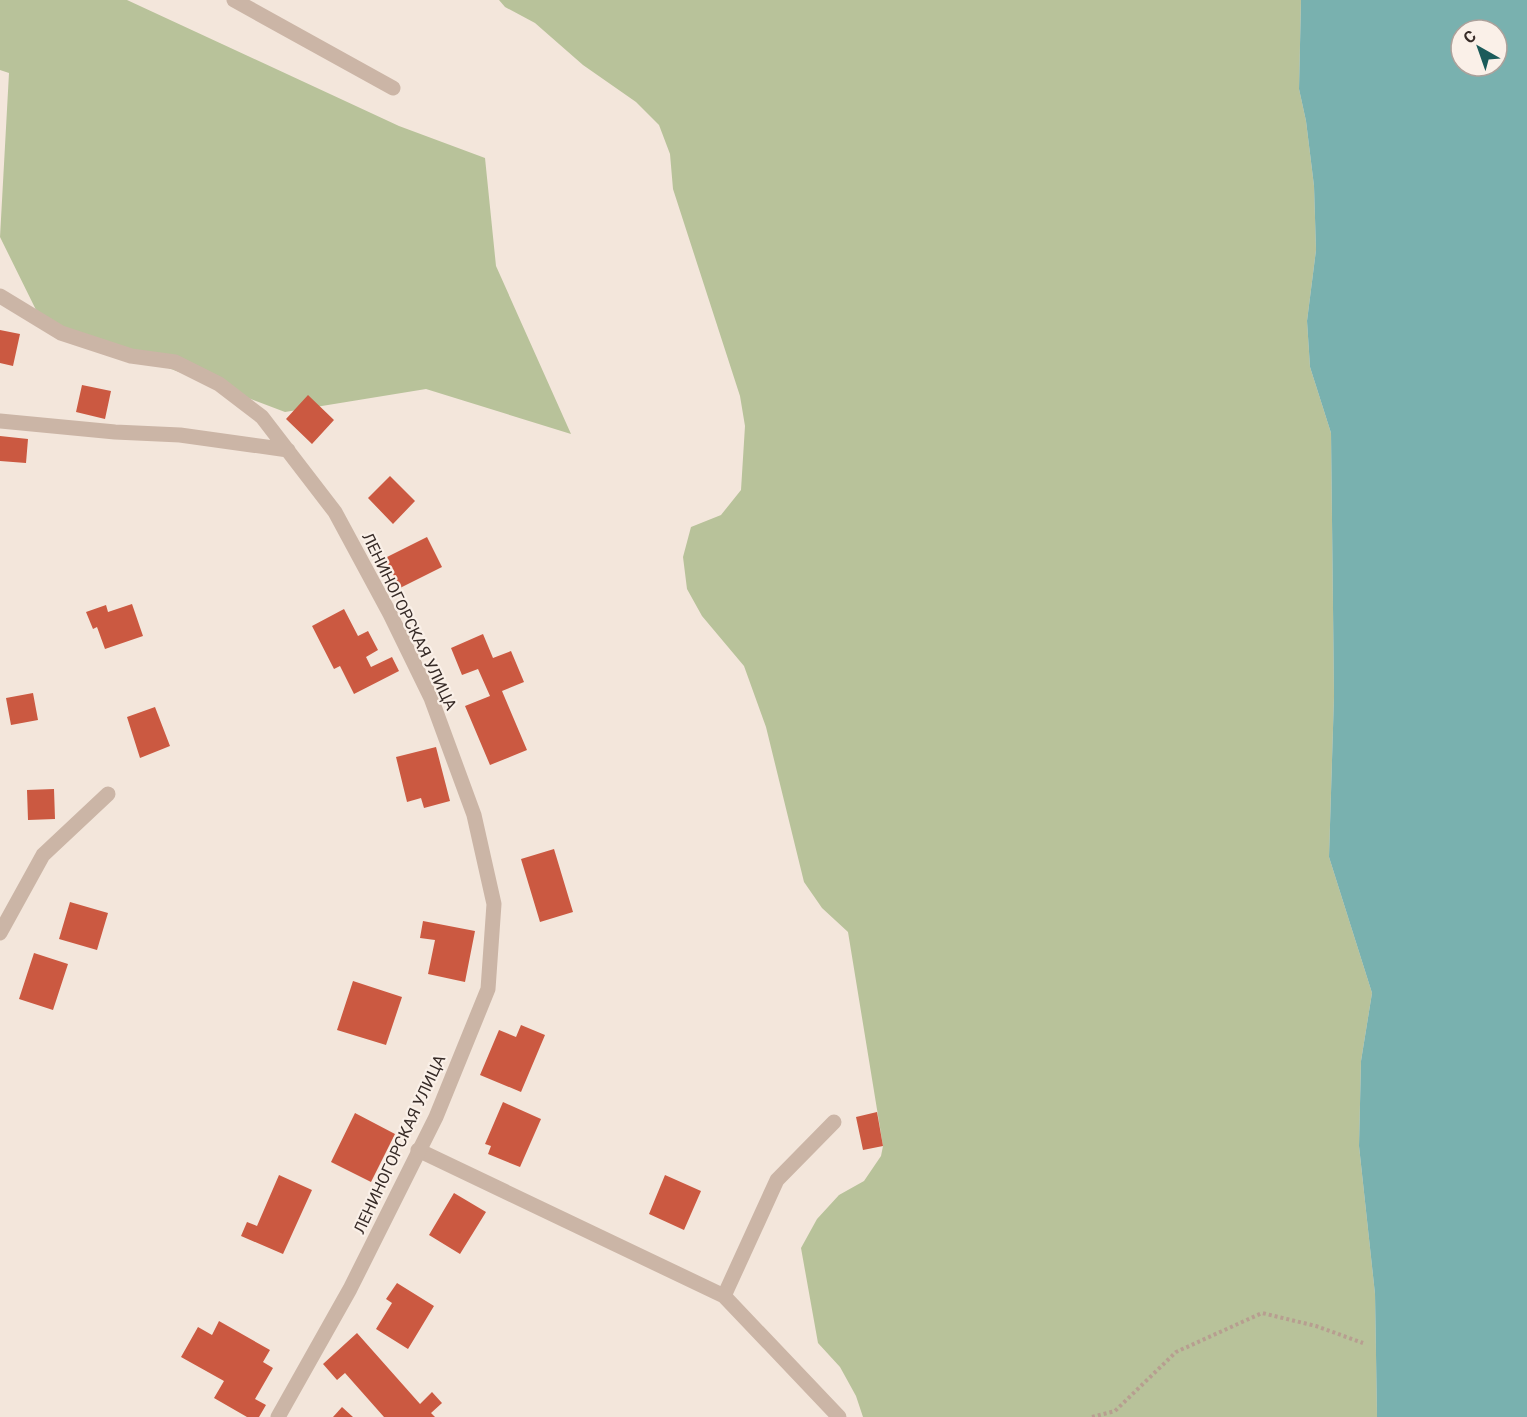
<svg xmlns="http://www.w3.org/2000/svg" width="1527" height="1417" viewBox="0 0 1527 1417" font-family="Roboto,sans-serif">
<rect width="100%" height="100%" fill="#f3e6db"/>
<path fill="#b8c29a" d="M0 0H127L399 126 485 158 496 266 571 434 426 389 285 412 41 320 0 237 9 73 0 70Z
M499 0H1301L1299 89 1306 121 1314 186 1316 250 1307 321 1310 367 1331 433 1334 696 1329 857 1372 993 1361 1061 1359 1146 1375 1294 1377 1417H863L856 1396 840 1367 818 1343 801 1248 817 1219 839 1195 864 1181 881 1156 883 1146 848 932 822 908 804 882 766 727 744 666 702 616 687 589 683 557 691 527 721 515 741 490 745 426 740 396 673 189 670 154 659 125 636 102 583 65 535 23 505 7Z"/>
<path fill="#79b1af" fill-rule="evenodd" d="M1301 0H1527V1417H1377L1375 1294 1359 1146 1361 1061 1372 993 1329 857 1334 696 1331 433 1310 367 1307 321 1316 250 1314 186 1306 121 1299 89ZM1461 30H1497V66H1461Z"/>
<path fill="#cb5941" d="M0 330 20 334 13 366 0 363Z
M82 385 111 391 105 419 76 412Z
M308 395 334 420 312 444 286 419Z
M0 436 28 439 26 463 0 461Z
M390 476 415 501 393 524 368 498Z
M427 537 442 567 400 588 385 558Z
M132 604 143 636 105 649 97 627 93 629 86 612 106 605 108 612Z
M344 609 358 636 368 631 378 650 366 657 371 667 392 657 399 671 354 694 340 666 334 669 312 626Z
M483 634 493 658 511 651 524 682 502 691 527 750 490 765 465 706 490 696 478 669 462 675 451 648Z
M33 693 38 720 11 725 6 698Z
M155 707 170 746 140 758 127 717Z
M436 747 450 801 424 808 421 798 407 802 396 757Z
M54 789 55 819 28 820 27 790Z
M554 849 573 912 540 922 521 859Z
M70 902 108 913 97 950 59 939Z
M423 921 475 931 465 982 428 974 435 940 420 938Z
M34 953 68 964 53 1010 19 999Z
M353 981 402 997 386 1045 337 1030Z
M521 1025 545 1035 521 1092 480 1075 499 1030 516 1037Z
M503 1102 541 1119 520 1167 488 1154 491 1146 485 1144Z
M877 1112 883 1146 863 1150 856 1117Z
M355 1113 395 1134 371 1182 331 1162Z
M279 1175 312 1190 283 1254 241 1236 247 1222 257 1226Z
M665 1175 701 1191 684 1230 649 1214Z
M454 1193 486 1212 460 1254 429 1235Z
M397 1283 434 1306 408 1349 376 1329 392 1303 386 1299Z
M219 1321 270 1350 263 1362 273 1368 255 1399 266 1405 259 1417H247L214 1398 224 1381 181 1357 198 1327 212 1335Z
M357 1333 420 1404 432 1392 442 1403 431 1413 435 1417H384L345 1373 337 1380 323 1364Z
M342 1407 353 1417H333Z"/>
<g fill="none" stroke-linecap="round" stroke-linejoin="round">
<path stroke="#b79e90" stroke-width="4" stroke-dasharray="3 3" stroke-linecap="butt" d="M1092 1417 1115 1411 1176 1352 1262 1313 1316 1326 1363 1343"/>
<path stroke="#cbb5a6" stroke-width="15" d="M418 1150 724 1296 839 1417
M724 1296 777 1180 834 1122"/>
<path stroke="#cbb5a6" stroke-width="15" d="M234 0 393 88
M0 296 61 333 131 356 175 362 219 384 262 417 335 512 390 614 431 698 474 815 494 904 488 989 436 1117 350 1289 278 1417
M0 421 115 432 180 435 288 450
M0 933 43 855 108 794"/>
</g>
<g text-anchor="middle" stroke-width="4.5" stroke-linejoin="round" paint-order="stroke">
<g font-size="16" fill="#372b27" stroke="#faf0e8">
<text transform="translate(410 621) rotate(64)" y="6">ЛЕНИНОГОРСКАЯ УЛИЦА</text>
<text transform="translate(399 1144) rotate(-65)" y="6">ЛЕНИНОГОРСКАЯ УЛИЦА</text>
</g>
</g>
<g transform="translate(1479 48) rotate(320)"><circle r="28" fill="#faf0e8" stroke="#aca19b" stroke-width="1.5"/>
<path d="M0-4.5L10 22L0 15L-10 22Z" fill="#1b5b5a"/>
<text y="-9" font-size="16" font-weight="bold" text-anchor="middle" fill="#372b27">С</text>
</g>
</svg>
